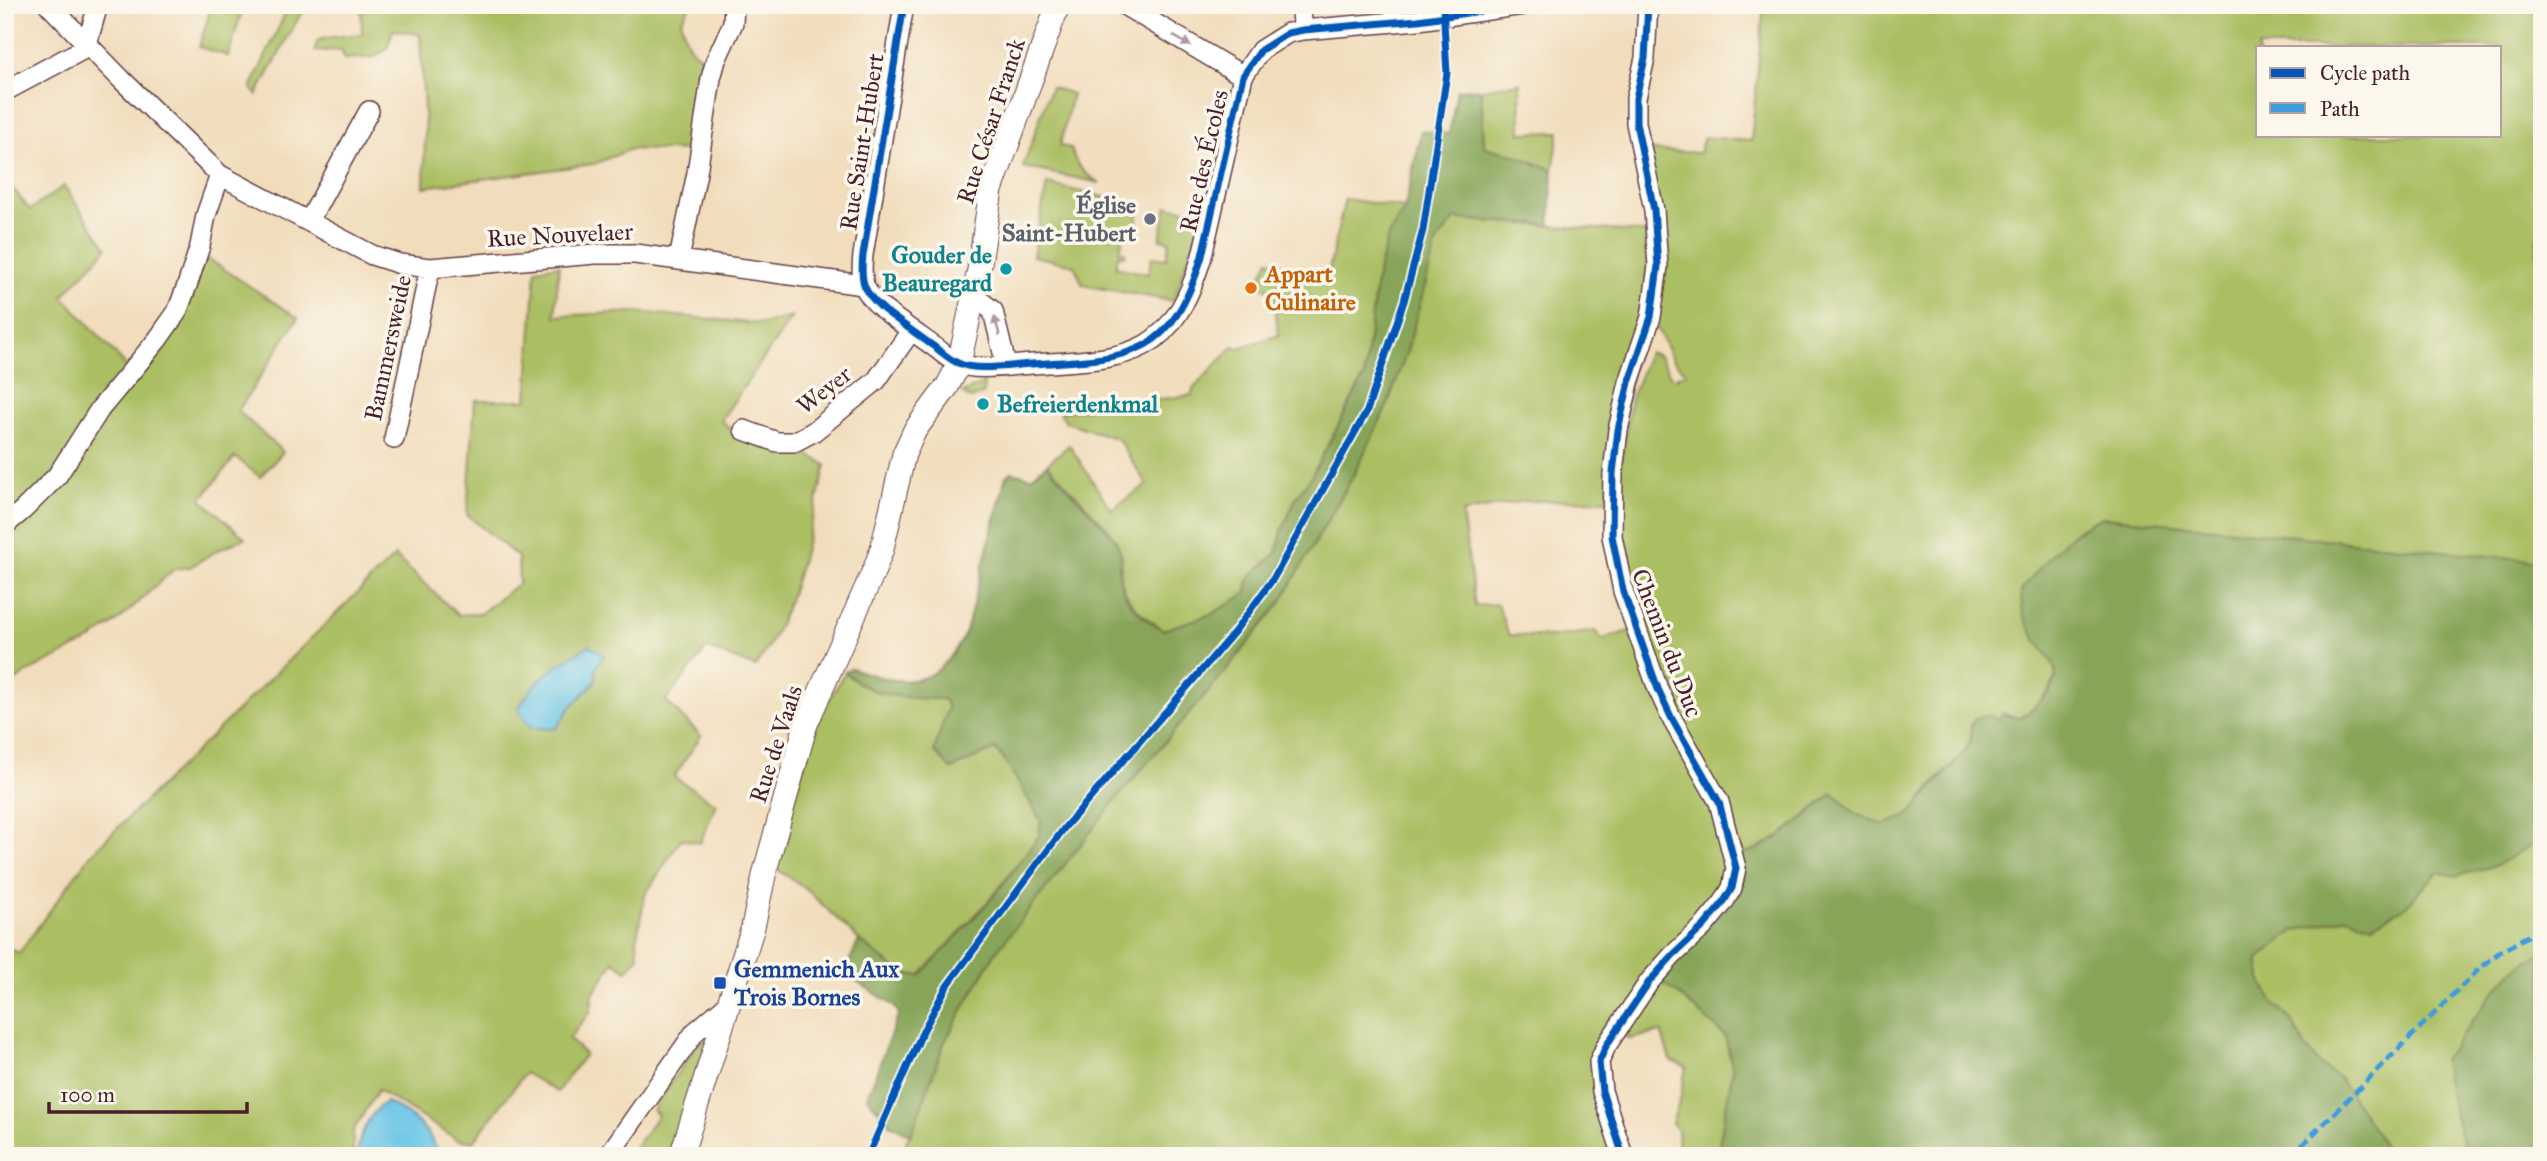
<svg xmlns="http://www.w3.org/2000/svg" width="2547" height="1161" viewBox="0 0 2547 1161" font-family="'IM FELL Great Primer',serif">
<rect width="100%" height="100%" fill="#fbf7ec"/>
<filter id="ink" filterUnits="userSpaceOnUse"><feTurbulence type="fractalNoise" baseFrequency=".0143" numOctaves="2"/><feDisplacementMap in="SourceGraphic" scale="14" xChannelSelector="R" yChannelSelector="G"/><feConvolveMatrix kernelMatrix="1 2 1 2 8 2 1 2 1" color-interpolation-filters="sRGB"/></filter>
<filter id="wash" filterUnits="userSpaceOnUse"><feTurbulence type="fractalNoise" baseFrequency=".00686" numOctaves="4" result="noise"/><feDisplacementMap in="SourceGraphic" scale="28" xChannelSelector="R" yChannelSelector="G"/><feGaussianBlur stdDeviation="1.57" result="paint"/><feColorMatrix in="noise" values="0 0 0 0 0 0 0 0 0 0 0 0 0 0 0 0 0 1.4 0 .05"/><feComposite in="paint" operator="in"/></filter>
<g filter="url(#wash)">
<rect width="100%" height="100%" fill="#f1ddbc"/>
<path fill="#aabe62" stroke="#7a6e46" stroke-width="2" fill-rule="evenodd" d="M212 5H244L228 56 199 47Z
M289 5H318L312 6 300 15 257 95 251 88Z
M361 5H697L690 6 681 21C686 41 688 52 708 61L693 151 631 149 594 164 424 187 425 129 420 34 393 30 387 49 374 57 344 59 342 50 315 51 317 41 325 38 362 34Z
M1764 5H2542V235L2537 238 2542 361 2541 561 2103 517C2054 536 2044 569 2023 612 2050 665 2080 671 2021 718L2005 715 2000 719 1985 715 1971 726V740L1964 752 1933 785 1909 815 1884 825 1856 814 1833 793C1809 812 1771 850 1741 854L1684 737 1623 571 1616 494 1631 398 1649 352 1659 356 1673 379 1686 373 1672 359 1655 323 1647 150 1699 153 1704 137 1751 141ZM2258 47H2500V135H2258Z
M1520 83 1521 133 1559 132 1553 170 1517 156 1484 147 1481 89Z
M1051 87 1072 94 1060 146 1071 148C1076 167 1084 174 1100 183L1023 167Z
M5 179 30 210 64 186 107 248 63 296 129 369 63 464 5 520Z
M1047 184 1140 205 1134 233 1124 231 1120 251 1125 252V256L1118 255 1116 267 1148 274 1152 257 1166 259 1170 241 1160 239 1167 206 1204 213 1173 301 1083 285 1074 265 1033 256Z
M1345 199 1405 208 1388 237 1377 276 1364 377 1311 477 1296 498 1282 531 1278 552 1249 578 1247 593 1212 614 1163 630C1137 613 1113 591 1123 557L1109 530 1047 464 1069 445 1111 509 1147 485 1118 439 1066 422 1060 412 1192 395 1193 389 1234 346 1239 348 1279 335 1272 292 1257 284 1269 260 1327 278Z
M1455 219 1651 233 1641 327 1606 500 1524 501 1462 513 1475 606 1497 604 1509 635 1552 637 1595 631 1602 639 1631 631 1711 789 1730 885 1601 1044 1618 1156H901L945 1041 995 953 1118 797 1226 670 1281 602 1352 478 1387 406 1407 351 1437 241Z
M204 256 298 318 238 411 283 452 260 477 235 457 201 499 245 538 218 550 190 567 174 569 120 619 89 641 24 674 5 689V530L57 481Z
M559 265 555 316 636 312 762 324 792 317 721 420 736 434 797 448 826 465C809 529 794 615 755 667L707 648 666 701 701 736 674 777 716 804 700 843 681 839 645 895 637 937 638 958 627 970 614 961 592 996 591 1011 569 1039 585 1054 557 1092 525 1073 474 1141 458 1140 378 1090 353 1131V1156H5V946L19 953 91 854 395 556 458 615 481 613 519 583 518 557 467 515 475 400H527L536 269Z
M984 383V393L971 399 962 393Z
M845 672C868 695 913 699 944 699L948 707 952 769 994 749 1005 760 1041 821 1039 836 993 896 920 976 899 972 859 940 805 888 775 868 815 724Z
M2542 839V1156H2210L2340 1079 2320 1065 2304 1045 2292 1021 2271 1000 2261 979 2258 959 2294 931 2347 917 2405 907 2438 872 2523 850Z
M1655 978 1676 992 1725 1036 1733 1069 1717 1156H1678L1677 1130 1672 1123 1680 1100 1686 1067 1670 1060 1661 1032 1629 1039 1618 1032Z
M706 1040 674 1156H629L658 1115 652 1110 700 1041Z"/>
<path fill="#87a558" stroke="#686242" stroke-width="2" d="M1481 89 1484 147 1517 156 1553 170 1550 225 1455 219 1437 241 1407 351 1387 406 1352 478 1281 602 1226 670 1118 797 995 953 945 1041 911 1135 890 1124 867 1097 899 1013 893 1005 844 973 859 940 899 972 920 976 993 897 1039 836 1041 821 1005 760 995 749 951 769 934 751 948 707 944 699C909 698 872 699 845 672L851 668C907 688 936 690 966 632L1006 476 1012 472 1031 477 1047 464C1063 482 1079 500 1095 517 1102 525 1110 531 1116 541 1124 556 1119 558 1119 572 1120 599 1142 618 1163 630L1212 614 1247 593 1249 578 1277 553 1282 531 1296 498 1311 477 1364 377 1377 276 1388 236 1405 208 1421 131 1449 134 1457 90Z
M2542 235V361L2537 238Z
M2103 517 2540 561 2542 542V839L2497 865 2456 876 2438 872 2405 907 2372 925 2347 917 2294 931 2258 959 2261 979 2271 1000 2292 1021 2304 1045 2320 1065 2340 1079 2391 1156H1717L1733 1069 1725 1036 1676 992 1655 979 1706 928 1740 854C1771 850 1809 812 1833 793L1856 814 1884 825 1909 815 1964 752 1971 740V726L1975 718 1985 715 1999 719 2003 713 2010 717 2021 718C2088 665 2041 667 2023 613 2021 607 2022 598 2021 591 2045 562 2067 531 2103 517Z
M2542 953V1156H2463L2464 1147 2450 1099 2443 1060 2498 987 2518 967Z"/>
<path fill="#68c5e6" stroke="#597288" stroke-width="2" d="M589 645 604 655 596 668 595 682 569 709 556 729 531 728 518 710C537 675 558 666 589 645Z
M386 1102C410 1114 432 1129 438 1156H357C358 1137 370 1111 386 1102Z"/>
</g>
<g filter="url(#ink)">
<g fill="none" stroke-linecap="round" stroke-linejoin="round">
<g stroke="#633c41" stroke-width="22">
<path id="minor" d="M49 5 122 80 220 175 372 255 400 264 430 268 595 254H635L863 285
M904 5 863 255C860 282 863 292 884 310 901 323 918 335 936 348 943 353 950 360 958 363 975 372 1012 365 1032 364 1129 358 1171 360 1202 256L1243 76 1261 50 1288 33 1303 30 1418 20 1523 5
M1124 5 1243 76
M1300 5 1303 30
M5 91 82 50 87 44 98 5
M309 221 369 111
M679 259 697 173 711 78 716 60 733 23 734 5
M974 296 993 311 1006 365
M744 430 777 442H794L813 432 876 381 911 331
M394 439 430 268
M5 525 23 510 57 476 100 409 158 339 177 312 188 283 200 246 206 215 220 175
M608 1156 695 1032 729 1003
M1623 1156 1602 1091 1599 1062 1606 1046 1649 982 1673 955 1704 926 1723 903 1732 888 1736 868 1719 802 1672 719 1658 689 1623 591 1612 536 1613 473 1618 430 1629 382 1651 317 1658 266 1654 210 1636 123V98L1645 58 1648 5"/>
</g>
<g stroke="#633c41" stroke-width="25">
<path id="major" d="M681 1156 753 927 765 871 806 724 875 568 882 549 904 454 915 430 947 387 959 364 979 270 991 190 1058 5"/>
</g>
<use href="#minor" stroke="#fff" stroke-width="19"/>
<use href="#major" stroke="#fff" stroke-width="23"/>
<path stroke="#409be1" stroke-width="5" stroke-dasharray="10 5" stroke-linecap="butt" d="M2291 1156 2477 971 2501 951 2542 928"/>
<g stroke="#fbf7ec" stroke-width="11">
<path id="cycleway" d="M904 5 863 255C860 282 863 292 884 310 901 323 918 335 936 348 943 353 950 360 958 363 975 372 1012 365 1032 364 1129 358 1171 360 1202 256L1243 76 1261 50 1288 33 1303 30 1418 20 1523 5
M868 1156 923 1031 947 986 1065 827 1189 685 1235 631 1273 579 1367 411 1404 301 1423 230 1447 73 1443 5
M1623 1156 1602 1091 1599 1062 1606 1046 1649 982 1673 955 1704 926 1723 903 1732 888 1736 868 1719 802 1672 719 1658 689 1623 591 1612 536 1613 473 1618 430 1629 382 1651 317 1658 266 1654 210 1636 123V98L1645 58 1648 5"/>
</g>
<use href="#cycleway" stroke="#0057b8" stroke-width="7"/>
</g>
<defs><path id="oneway-solid" d="M-6-.8H1V-3.2L6.5 0L1 3.2V.8H-6Z" transform="scale(1.75)"/></defs>
<g fill="#ae9aa0">
<use href="#oneway-solid" transform="translate(1182 41) rotate(31)"/>
<use href="#oneway-solid" transform="translate(997 326) rotate(-106)"/>
</g>
</g>
<circle fill="#6b7280" stroke="#fbf7ec" stroke-width="2.5" cx="1150" cy="219" r="7"/>
<g fill="#0f9aa8" stroke="#fbf7ec" stroke-width="2.5">
<circle cx="1006" cy="269" r="7"/>
<circle cx="983" cy="404" r="7"/>
</g>
<circle fill="#e8710a" stroke="#fbf7ec" stroke-width="2.5" cx="1251" cy="288" r="7"/>
<rect fill="#1a4fb4" stroke="#fbf7ec" stroke-width="2.5" x="713" y="976" width="14" height="14" rx="3.5"/>
<g text-anchor="middle" stroke-width="7" stroke-linejoin="round" paint-order="stroke">
<g font-size="24" fill="#4a1f2b" stroke="#fbf7ec">
<text transform="translate(991 121) rotate(-72)" y="8">Rue César Franck</text>
<text transform="translate(862 142) rotate(-81)" y="8">Rue Saint-Hubert</text>
<text transform="translate(1204 161) rotate(-77)" y="8">Rue des Écoles</text>
<text transform="translate(560 235) rotate(-3)" y="8">Rue Nouvelaer</text>
<text transform="translate(388 348) rotate(-78)" y="8">Bammersweide</text>
<text transform="translate(824 390) rotate(-38)" y="8">Weyer</text>
<text transform="translate(1667 643) rotate(69)" y="8">Chemin du Duc</text>
<text transform="translate(776 744) rotate(-72)" y="8">Rue de Vaals</text>
</g>
<g font-size="24" font-weight="bold" fill="#5b616d" stroke="#fbf7ec" text-anchor="end">
<text x="1136" y="213">Église<tspan x="1136" dy="28">Saint-Hubert</tspan></text>
</g>
<g font-size="24" font-weight="bold" fill="#0d838f" stroke="#fbf7ec" text-anchor="end">
<text x="992" y="263">Gouder de<tspan x="992" dy="28">Beauregard</tspan></text>
<text x="997" y="412" text-anchor="start">Befreierdenkmal</text>
</g>
<g font-size="24" font-weight="bold" fill="#c56008" stroke="#fbf7ec" text-anchor="start">
<text x="1265" y="282">Appart<tspan x="1265" dy="28">Culinaire</tspan></text>
</g>
<g font-size="24" font-weight="bold" fill="#164399" stroke="#fbf7ec" text-anchor="start">
<text x="734" y="977">Gemmenich Aux<tspan x="734" dy="28">Trois Bornes</tspan></text>
</g>
</g>
<rect width="2547" height="1161" fill="none" stroke="#fbf7ec" stroke-width="28"/>
<rect x="2256" y="46" width="245" height="91" fill="#fbf7ec" stroke="#b4a19f" stroke-width="2"/>
<rect x="2270" y="68" width="35" height="10" fill="#0057b8" stroke="#b4a19f" stroke-width="2"/>
<text x="2320" y="80" font-size="21" fill="#4a1f2b">Cycle path</text>
<rect x="2270" y="103" width="35" height="10" fill="#409be1" stroke="#b4a19f" stroke-width="2"/>
<text x="2320" y="116" font-size="21" fill="#4a1f2b">Path</text>
<path d="M49 1102v10h198v-10" fill="none" stroke="#4a1f2b" stroke-width="3.5"/>
<text x="60" y="1102" font-size="21" fill="#4a1f2b" stroke="#fbf7ec" stroke-width="5" paint-order="stroke">100 m</text>
</svg>
